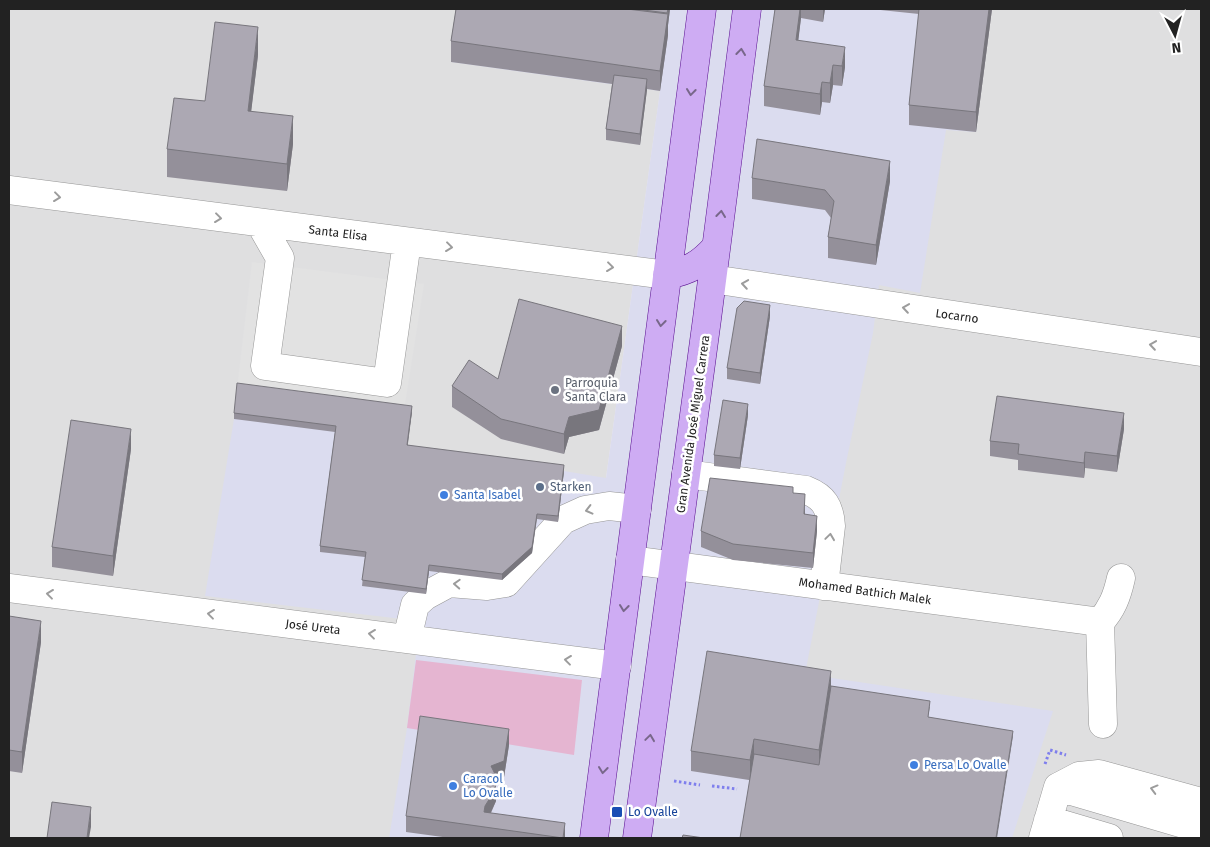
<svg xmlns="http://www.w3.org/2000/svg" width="1210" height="847" viewBox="0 0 1210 847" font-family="'Fira Sans',sans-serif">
<rect width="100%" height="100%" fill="#eee9f1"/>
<path fill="#dfdfe0" d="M9 9H670L668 35 606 478 565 838H9Z
M778 9H1201V838H667Z"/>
<path fill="#dbdcef" d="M459 9H991L976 132 946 130 920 293 879 285 873 333 846 463 805 674 1053 711 1012 838H389L407 728 420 621 205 596 234 419 237 389 407 451 564 471 606 478 660 91 451 62Z"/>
<path fill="#e5b5d1" d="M416 660 582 680 574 755 407 728Z"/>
<path fill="#e2e2e2" d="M252 262 424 284 404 410 237 389Z"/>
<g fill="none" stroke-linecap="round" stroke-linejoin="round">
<g stroke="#969696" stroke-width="29">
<path id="minor" d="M9 190 667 275
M260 223 280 258 265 366 387 383 407 242
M712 279 1201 352
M686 474 806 490C824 497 830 507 831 526L824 586
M630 560 1100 622
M9 588 617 666
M407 639 415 605 425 596 449 583 487 586 506 583 563 520 585 510 609 506 637 509
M1103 724 1100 622C1112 609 1117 596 1121 578
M1058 787 1201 829
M1048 820 1109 838
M1043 838 1058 787 1079 776 1099 774 1201 802"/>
</g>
<g stroke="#590f90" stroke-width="29">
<path id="major" d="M667 275C689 271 701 264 716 247
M594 838 702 9
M637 838 707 319 747 9"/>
</g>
<path stroke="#7f7fed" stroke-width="3" stroke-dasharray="2.5 2.5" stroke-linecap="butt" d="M1045 764 1050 750 1066 755
M674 781 700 785
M712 786 737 789"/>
<use href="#minor" stroke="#fff" stroke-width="28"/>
<use href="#major" stroke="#ceacf3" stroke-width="28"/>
</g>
<path fill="#94909a" d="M456 9H670L668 25V35L660 91 647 89 640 145 606 140V129L612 84 451 62V41Z
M775 9H825L823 22 801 18 798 40 845 67 842 86 833 85 830 103 822 102 820 115 764 106V86Z
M871 9H992L976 132 909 125V105L919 14Z
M258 55 251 111 293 144 287 191 167 177V149L205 101Z
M752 178 890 181 876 265 828 258V237L831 218 825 210 752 199Z
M770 316 760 384 727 379V368Z
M622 346 599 430 569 437 564 454 501 439 452 407V386L498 379Z
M412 412 407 445 564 471 558 522 537 519 532 553 502 580 429 571 426 594 362 586 365 557 320 552V546L335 432 234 419V413Z
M748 415 740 469 714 466V455Z
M1124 429 1117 472 1085 468 1084 478 1018 470V460L990 456V441Z
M131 449 113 576 52 567V547Z
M793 493 805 510V514L817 531 813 568 733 560 701 547V531Z
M9 616 41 642 22 773 9 771Z
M831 686 930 707 928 717 1013 736 749 780 691 771V751Z
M509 745 504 777 495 780 496 801 491 813 565 838H450L406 832V816Z"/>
<path fill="#78767d" d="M668 9H670L668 25V35L660 91V71L667 19Z
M800 9H801V18L796 60V40Z
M823 9H825L823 22Z
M989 9H992L976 132V112Z
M258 27V55L248 138V111Z
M845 47V67L842 86V66Z
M833 65V85L830 103V83Z
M647 79V90L640 145V134Z
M822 82V102L820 115V94Z
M293 116V144L287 191V164Z
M890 161V181L876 265V245Z
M770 305V316L760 384V373Z
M622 326V346L599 430 569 437 564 454V434L569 417Z
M748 404V415L740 469V458Z
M412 406V412L407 451V445Z
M1124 413V429L1117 472V456Z
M131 429V449L113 576V556Z
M1085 452V468L1084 478V463Z
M564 465V471L558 522V516Z
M805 494V510L804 530V514Z
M537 514 532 553 502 580V574Z
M817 516V531L813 568V553Z
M429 565V571L426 594V589Z
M41 621V642L22 773V752Z
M831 671V691L819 770V750Z
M509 729V745L504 777 491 782V766Z
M1013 731V736L997 838H996Z
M754 739V760L750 780V760Z
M496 785V801L490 814 485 821 484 828V812L485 806Z
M91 807V827L89 838H87Z
M565 823V838H563Z"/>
<path fill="#aca8b3" stroke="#78767d" d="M456 9H627L668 14 660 71 451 41Z
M636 9H668L667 13Z
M775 9H800L796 40 845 47 842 66 833 65 830 83 822 82 820 94 764 86Z
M919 9H989L976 112 909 105Z
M215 22 258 27 248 111 293 116 287 164 167 149 174 98 205 101Z
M614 75 647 79 640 134 606 129Z
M757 139 890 161 876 245 828 237 834 201 825 190 752 178Z
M519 299 622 326 599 410 569 417 564 434 501 419 452 386 469 360 498 379Z
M744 301 770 305 760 373 727 368 737 308Z
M237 383 412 406 407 445 564 465 558 516 537 514 532 547 502 574 429 565 426 589 362 580 366 552 320 546 336 426 234 413Z
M997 396 1124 413 1117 456 1085 452 1084 463 1018 454 1019 444 990 441Z
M723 400 748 404 740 458 714 455Z
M71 420 131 429 113 556 52 547Z
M710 478 793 487V493L805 494 804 514 817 516 813 553 733 544 701 531Z
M9 616 41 621 22 752 9 750Z
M707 651 831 671 819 750 754 739 750 760 691 751Z
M831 686 930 701 928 717 1013 731 996 838H740L754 754 819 765Z
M420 716 509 729 504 761 491 766 495 774 496 785 490 798 485 806 484 812 565 823 563 838 406 816Z
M52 802 91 807 87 838H47Z
M683 835 704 838H682Z"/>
<defs><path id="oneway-chevron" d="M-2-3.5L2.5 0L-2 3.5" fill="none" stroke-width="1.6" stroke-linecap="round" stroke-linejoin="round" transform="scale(1.25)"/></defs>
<g stroke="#78678a">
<use href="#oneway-chevron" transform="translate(741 52) rotate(-83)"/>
<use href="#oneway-chevron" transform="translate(691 92) rotate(97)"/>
<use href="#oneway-chevron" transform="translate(721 214) rotate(-83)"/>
<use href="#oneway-chevron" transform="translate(661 323) rotate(97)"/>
<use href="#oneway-chevron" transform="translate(624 608) rotate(97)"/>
<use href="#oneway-chevron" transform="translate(650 738) rotate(-82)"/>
<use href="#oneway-chevron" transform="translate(603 770) rotate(97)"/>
</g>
<g stroke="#9c9c9c">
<use href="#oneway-chevron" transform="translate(57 197) rotate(7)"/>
<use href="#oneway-chevron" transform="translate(218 218) rotate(7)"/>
<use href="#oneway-chevron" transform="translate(449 247) rotate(7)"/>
<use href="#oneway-chevron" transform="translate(610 267) rotate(7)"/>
<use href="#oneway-chevron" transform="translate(745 284) rotate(-171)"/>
<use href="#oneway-chevron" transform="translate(906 308) rotate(-172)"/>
<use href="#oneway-chevron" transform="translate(1153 345) rotate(-172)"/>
<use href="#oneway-chevron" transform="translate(589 510) rotate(166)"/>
<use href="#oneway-chevron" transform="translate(830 537) rotate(-82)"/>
<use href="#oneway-chevron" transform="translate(457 584) rotate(-177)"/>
<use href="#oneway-chevron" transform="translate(50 594) rotate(-173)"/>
<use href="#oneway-chevron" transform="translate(211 614) rotate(-173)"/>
<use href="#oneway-chevron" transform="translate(372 634) rotate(-173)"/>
<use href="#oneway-chevron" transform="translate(568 660) rotate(-173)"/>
<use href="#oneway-chevron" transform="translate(1154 789) rotate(-165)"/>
</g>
<circle fill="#6b7280" stroke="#fff" stroke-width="2" cx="555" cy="390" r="5"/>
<circle fill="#5c6f8a" stroke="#fff" stroke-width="2" cx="540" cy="487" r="5"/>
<g fill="#3f7fe0" stroke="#fff" stroke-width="2">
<circle cx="444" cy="495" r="5"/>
<circle cx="914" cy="765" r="5"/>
<circle cx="453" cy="786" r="5"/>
</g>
<rect fill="#1a4fb4" stroke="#fff" stroke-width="2" x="611" y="806" width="12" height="12" rx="2.5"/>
<g text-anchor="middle" stroke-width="5" stroke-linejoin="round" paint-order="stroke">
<g font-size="12" fill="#222" stroke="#fff">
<text transform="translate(338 233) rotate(7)" y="4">Santa Elisa</text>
<text transform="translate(957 316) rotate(8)" y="4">Locarno</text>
<text transform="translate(693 424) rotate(-82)" y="4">Gran Avenida José Miguel Carrera</text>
<text transform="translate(865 591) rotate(8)" y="4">Mohamed Bathich Malek</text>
<text transform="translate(313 627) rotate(7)" y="4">José Ureta</text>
</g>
<g font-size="12" fill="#5b616d" stroke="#fff" text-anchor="start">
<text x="565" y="387">Parroquia<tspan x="565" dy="14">Santa Clara</tspan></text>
</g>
<g font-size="12" fill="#4e5e75" stroke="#fff" text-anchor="start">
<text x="550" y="491">Starken</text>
</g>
<g font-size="12" fill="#366cbe" stroke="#fff" text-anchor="start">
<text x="454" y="499">Santa Isabel</text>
<text x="924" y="769">Persa Lo Ovalle</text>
<text x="463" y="783">Caracol<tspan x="463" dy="14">Lo Ovalle</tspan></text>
</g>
<g font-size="12" fill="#164399" stroke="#fff" text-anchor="start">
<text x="628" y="816">Lo Ovalle</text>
</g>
</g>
<rect width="1210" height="847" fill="none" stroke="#222222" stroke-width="20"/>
<g transform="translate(1175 35) rotate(174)" stroke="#ffffff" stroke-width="4" paint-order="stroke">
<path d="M0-4L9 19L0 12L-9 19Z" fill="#222222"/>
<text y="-8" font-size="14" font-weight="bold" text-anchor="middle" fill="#222222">N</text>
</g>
</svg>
